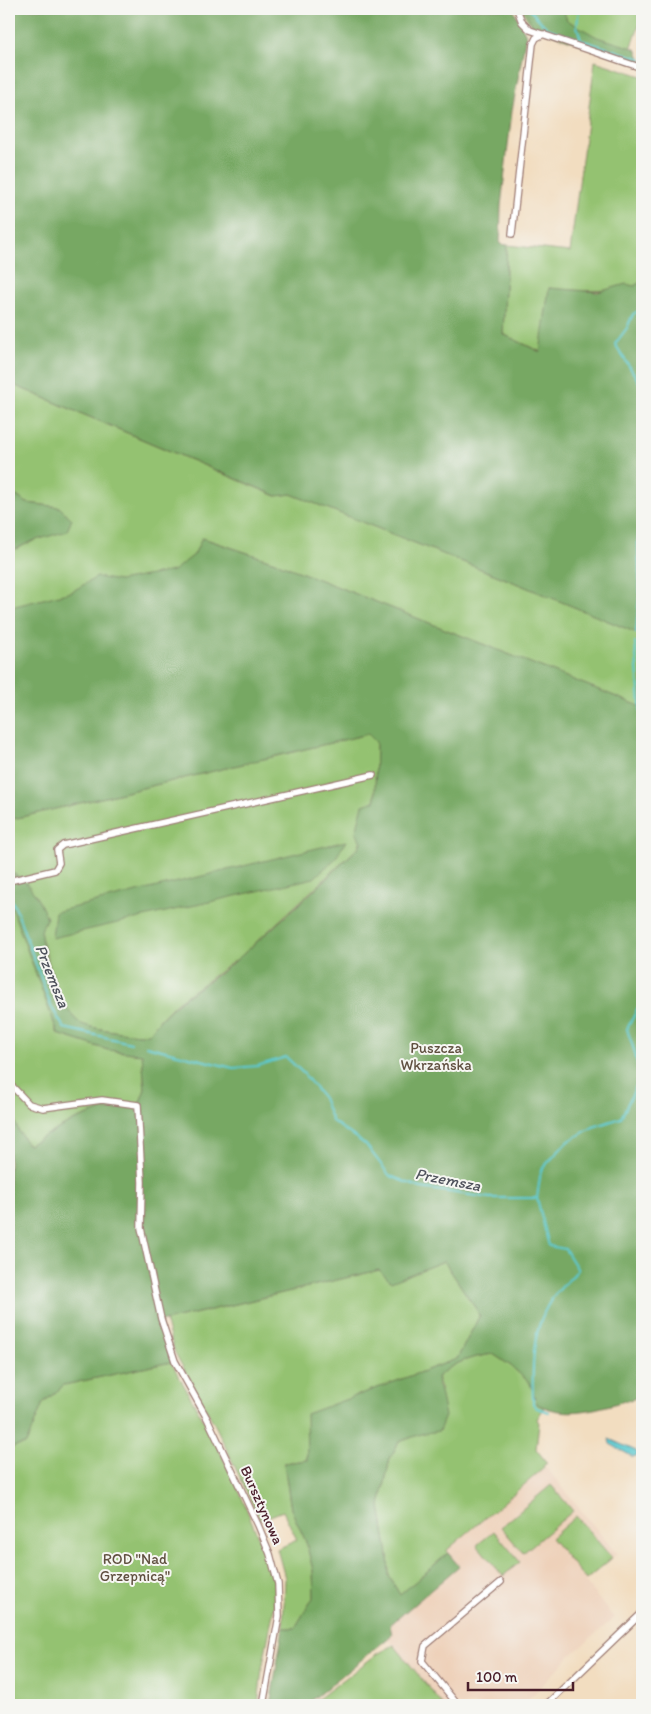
<svg xmlns="http://www.w3.org/2000/svg" width="651" height="1714" viewBox="0 0 651 1714" font-family="Itim,sans-serif">
<rect width="100%" height="100%" fill="#f6f6f2"/>
<filter id="ink" filterUnits="userSpaceOnUse"><feTurbulence type="fractalNoise" baseFrequency=".02" numOctaves="2"/><feDisplacementMap in="SourceGraphic" scale="10" xChannelSelector="R" yChannelSelector="G"/><feConvolveMatrix kernelMatrix="1 2 1 2 8 2 1 2 1" color-interpolation-filters="sRGB"/></filter>
<filter id="wash" filterUnits="userSpaceOnUse"><feTurbulence type="fractalNoise" baseFrequency=".0096" numOctaves="4" result="noise"/><feDisplacementMap in="SourceGraphic" scale="20" xChannelSelector="R" yChannelSelector="G"/><feGaussianBlur stdDeviation="1.12" result="paint"/><feColorMatrix in="noise" values="0 0 0 0 0 0 0 0 0 0 0 0 0 0 0 0 0 1.4 0 .05"/><feComposite in="paint" operator="in"/></filter>
<g filter="url(#wash)">
<rect width="100%" height="100%" fill="#f2ddc0"/>
<path fill="#eed1ba" d="M546 1467 617 1554 585 1582 614 1618 570 1656 523 1705H443L388 1638 392 1635 390 1625 459 1566 446 1551Z"/>
<path fill="#94c271" stroke="#6f704e" d="M521 9H642V18L627 60 539 25 533 29Z
M595 61 642 76V281C633 294 566 291 549 288L541 352 503 334 507 245 570 252Z
M9 383 276 496 291 494 506 579 642 635V707L275 562 203 538 194 555 182 566 9 698V552L33 541 59 507 27 503 9 491Z
M368 734 376 742 375 801 358 848 240 957 176 1003 161 1018 149 1034C137 1035 91 1029 81 1024 59 1012 48 956 40 934 34 913 23 893 14 873L9 872V820Z
M9 900 58 1034 108 1050 142 1054 145 1089 139 1105 110 1107 73 1121 28 1145 19 1132 9 1108Z
M444 1261 480 1315 457 1359 307 1414V1460L284 1463 291 1509 306 1542 313 1570 314 1596 295 1628H283L285 1578 277 1549 297 1540 283 1511 260 1520 216 1427 175 1353 165 1321 379 1270 391 1281Z
M493 1354 511 1366 530 1383 537 1404 544 1408 537 1419 539 1423 536 1449 547 1463 543 1466 544 1468 447 1550 448 1553 400 1595 389 1576 388 1555 380 1506 390 1458 399 1442 421 1434 441 1388 437 1377C454 1362 471 1357 493 1354Z
M171 1362 213 1437 240 1493 268 1561 274 1581 276 1598 262 1669 258 1705H9V1448L26 1444 43 1403 64 1385Z
M551 1485 573 1511 523 1553 501 1527Z
M576 1516 612 1558 586 1580 551 1538Z
M494 1531 520 1562 503 1576 477 1545Z
M394 1645 443 1705H310L377 1654Z"/>
<path fill="#77a863" stroke="#606447" d="M9 9H513L526 35 512 111 501 206 500 244 507 245 503 334 540 352 549 288 598 292 626 284 634 286 642 281V635L506 579 291 494 277 496 9 383Z
M524 9H563L567 20 597 37 636 49 642 62H629L541 30 532 24Z
M9 491 27 503 59 507 72 519 67 531 33 541 9 552Z
M202 538 275 562 642 707V1271L640 1288 642 1397C606 1404 573 1422 537 1404L530 1383 511 1366 493 1354C471 1357 454 1362 437 1377L445 1416 439 1431 421 1434 399 1442 390 1458 380 1506 388 1555 389 1576 400 1595 448 1553 459 1566 390 1625 392 1635 306 1705H270L283 1628H295L314 1596 313 1570 306 1542 291 1509 284 1463 307 1460 306 1414 457 1359 480 1315 444 1261 391 1282 379 1270 160 1322 171 1362 64 1385 43 1403 26 1444 9 1448V1108L19 1132 28 1145 73 1121 110 1107 139 1105 145 1089 142 1054 108 1050 58 1034 9 900V872C28 877 39 901 47 918 44 923 40 930 41 936 43 956 64 1013 80 1023 89 1029 138 1035 149 1034 174 997 209 985 241 956 281 921 320 885 358 848L361 842 356 832 363 805 375 801 376 742 368 734 9 820V600L11 607 71 592 97 577 119 581 173 571 194 555Z
M346 841 335 859 314 878 52 938 55 912Z"/>
<path fill="#5cc9cf" stroke="#53747d" d="M609 1439 636 1451 638 1455 633 1457 610 1444Z"/>
<g fill="none" stroke-linecap="round" stroke-linejoin="round">
<path stroke="#5cc9cf" stroke-width="2" d="M529 9 547 28 581 40
M579 9 577 26 581 40 642 59
M642 309 633 314 627 328 615 344 641 385 642 397
M636 633 640 590 638 542 642 500
M635 642 642 727
M9 895 16 909 51 1006 64 1028 131 1043
M146 1046 233 1068 257 1066 286 1057 304 1074 323 1098 332 1121 366 1145 390 1176 421 1188 490 1198H537
M549 1412 537 1408 533 1404C532 1368 531 1326 554 1296 561 1287 570 1279 578 1270L565 1249 549 1246 537 1198 541 1170 567 1142 593 1127 621 1118 640 1078 635 1053 627 1029 642 1000"/>
</g>
</g>
<g filter="url(#ink)">
<g fill="none" stroke-linecap="round" stroke-linejoin="round">
<g stroke="#9e7e76" stroke-width="8">
<path id="street" d="M517 9 522 22 530 30 642 68
M512 234 533 44 536 38 544 34
M9 881 55 870 59 863 57 850 63 845 373 775
M9 1083 29 1104 43 1108 102 1100 138 1105 142 1182 141 1228 161 1319 175 1361 208 1420 258 1525 270 1554 278 1584 279 1616 263 1705
M458 1705 422 1661 425 1646 501 1582
M546 1705 642 1613"/>
</g>
<use href="#street" stroke="#fff" stroke-width="5.5"/>
</g>
</g>
<g text-anchor="middle" stroke-width="4" stroke-linejoin="round" paint-order="stroke">
<g font-size="15" fill="#605040" stroke="#f6f6f2">
<text x="436" y="1053">Puszcza<tspan x="436" dy="17">Wkrzańska</tspan></text>
<text x="135" y="1564">ROD "Nad<tspan x="135" dy="17">Grzepnicą"</tspan></text>
</g>
<g font-size="15" fill="#4a1f2b" stroke="#f6f6f2">
<text transform="translate(262 1505) rotate(66)" y="5">Bursztynowa</text>
</g>
<g font-size="16" font-style="italic" fill="#4f525c" stroke="#f6f6f2">
<text transform="translate(53 976) rotate(68)" y="6">Przemsza</text>
<text transform="translate(448 1179) rotate(11)" y="6">Przemsza</text>
</g>
</g>
<rect width="651" height="1714" fill="none" stroke="#f6f6f2" stroke-width="30"/>
<path d="M468 1682v8h105v-8" fill="none" stroke="#4a1f2b" stroke-width="2.5"/>
<text x="476" y="1682" font-size="15" fill="#4a1f2b" stroke="#f6f6f2" stroke-width="4" paint-order="stroke">100 m</text>
</svg>
